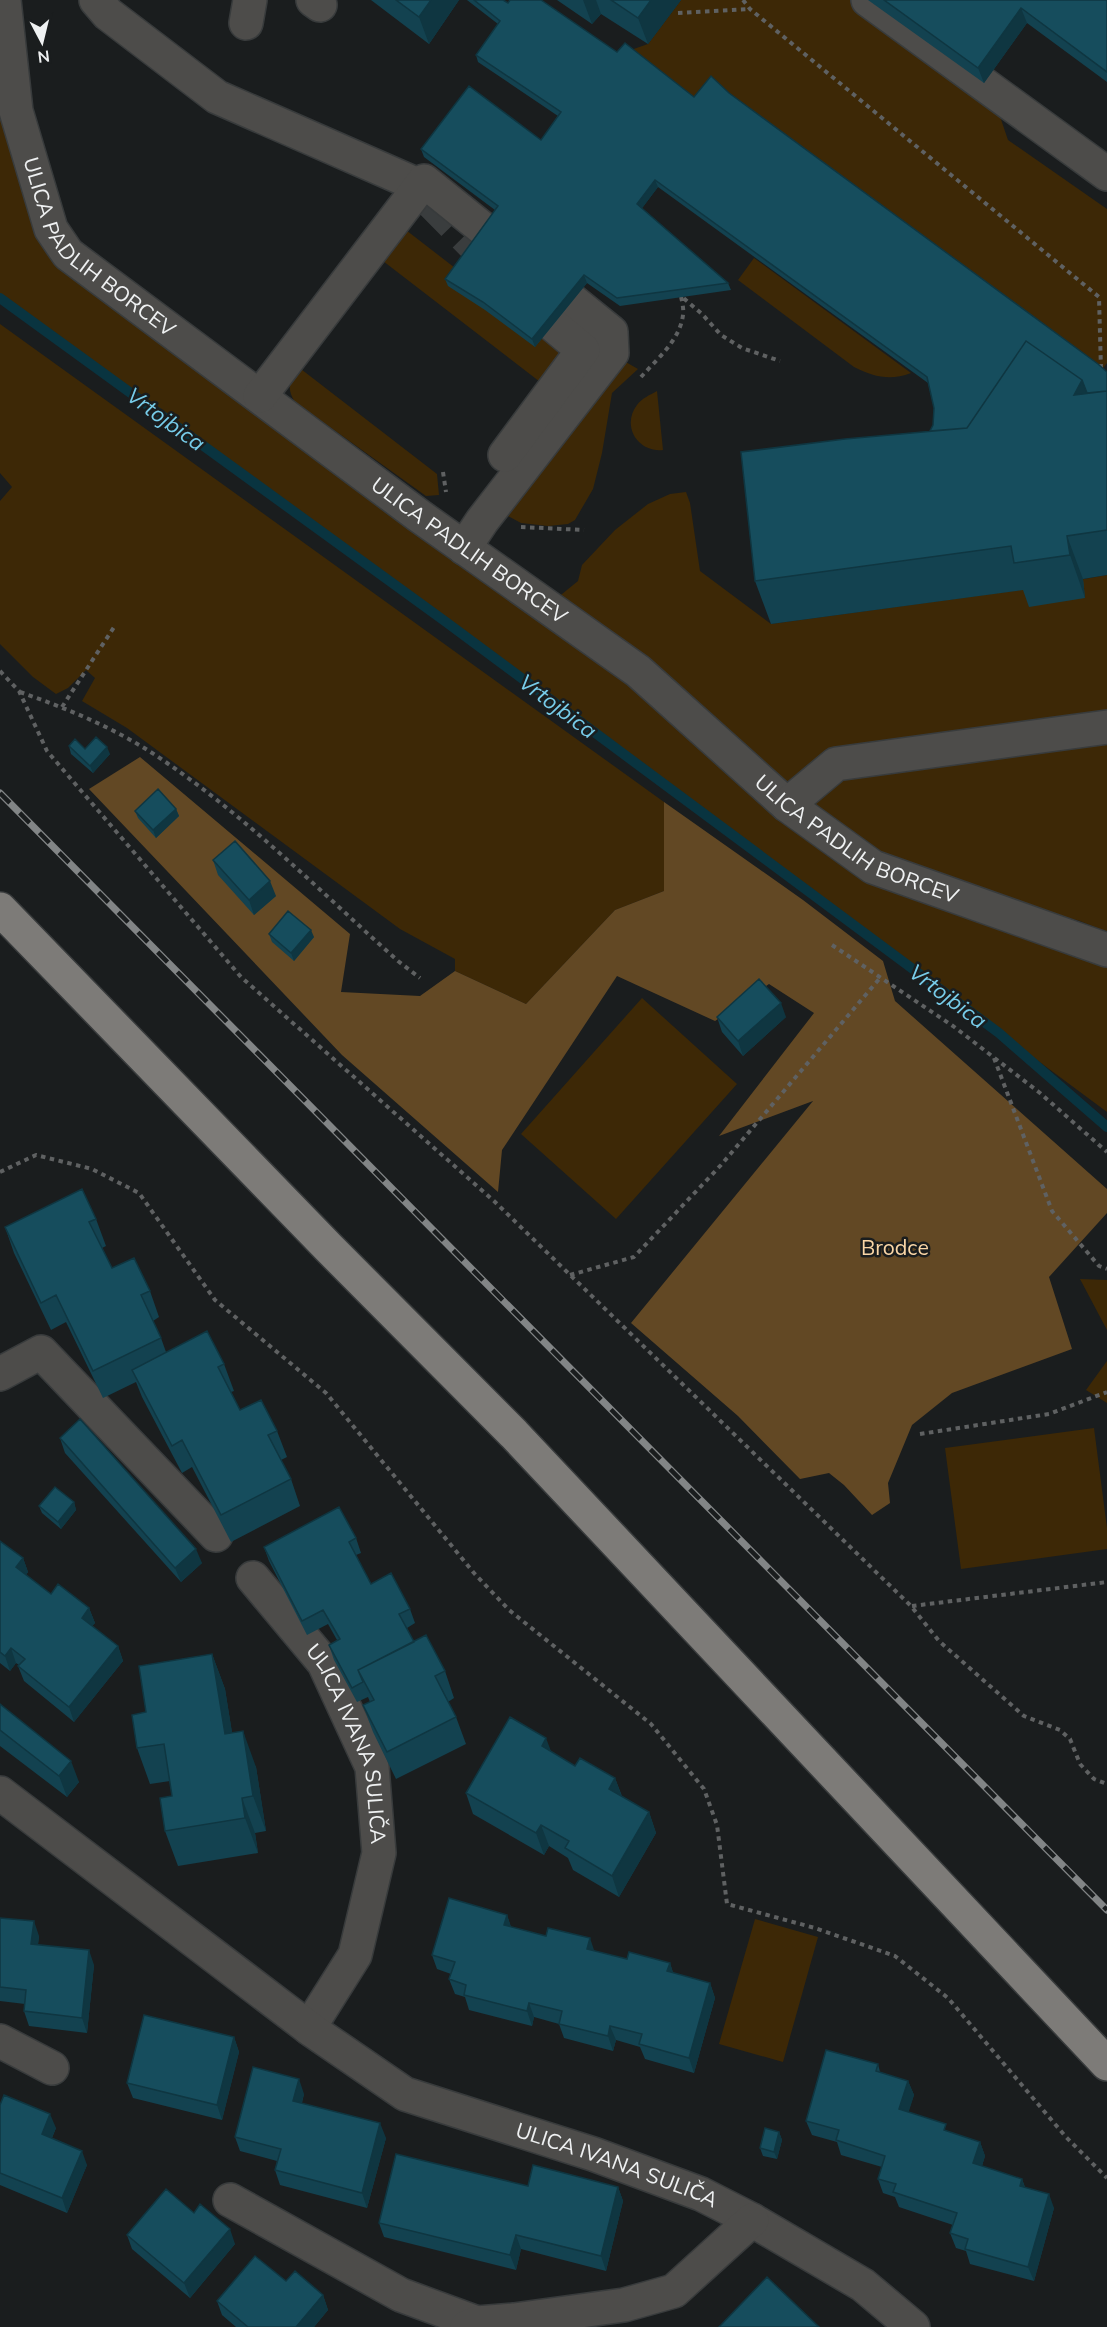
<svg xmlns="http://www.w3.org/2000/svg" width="1107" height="2327" viewBox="0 0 1107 2327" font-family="Mulish,sans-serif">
<rect width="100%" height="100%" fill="#1a1d1e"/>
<path fill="#3d2806" d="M0 0 51 229 551 603 578 581 582 565 615 530 648 504 670 494 686 492 690 503 700 571 771 624 1027 589 1107 575V932L1080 921 883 869 1107 950V1112L446 622 0 298Z
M681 0H868L991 90 1008 140 1107 209V363L1101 371 697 105 628 51 648 44Z
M393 220 556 346C564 362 554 372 544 385L370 251Z
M754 258 911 373C890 381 874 377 854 367L738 280Z
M0 324 664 802V891L615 910 526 1004 455 971V959L400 929 127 728 82 701 95 678 86 670 68 688 56 694 33 677 0 644V501L12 487 0 473Z
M624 361 638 369 612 393 602 453 593 489 575 520 568 524 548 526 521 523 504 514Z
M297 366 437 474 439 495 426 496 295 402C286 389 290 380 297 366Z
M657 391 663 450C638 453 621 426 637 405 642 398 650 395 657 391Z
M642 998 737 1084 616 1219 521 1134Z
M1080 1279 1107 1280V1330Z
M1107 1361V1403L1086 1390Z
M1094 1428 1107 1528V1549L961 1569 945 1448Z
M755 1919 818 1937 783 2062 719 2044Z"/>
<path fill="#624824" d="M140 757 350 934 341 992 420 996 455 971 526 1004 615 910 664 891V802L803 900 883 961 895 1001 1107 1189V1213L1049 1277 1072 1349 952 1393 912 1425 888 1483 890 1503 872 1515 844 1485 829 1473 800 1479 738 1416 631 1323 813 1101 719 1136 814 1013 769 984 715 1021 617 976 502 1150 498 1192 342 1055 89 789Z"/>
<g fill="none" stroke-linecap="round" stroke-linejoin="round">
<path stroke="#093440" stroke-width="10" d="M0 298 446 622 999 1033 1107 1127"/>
<path stroke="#3a3d3e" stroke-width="33" stroke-dasharray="33 16" stroke-linecap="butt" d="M430 201 503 275"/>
<g stroke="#383b3c" stroke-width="36">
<g id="minor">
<path id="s1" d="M4 0 16 111 51 229 68 254 418 515 638 671 787 805 873 867 1107 950"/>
<path d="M96 0 108 14 217 97 411 182"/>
<path d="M313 0 320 5"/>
<path d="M868 0 1107 174"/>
<path d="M246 23 250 0"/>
<path d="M260 396 424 181 611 332 612 353 482 521 464 548"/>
<path d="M505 455 583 350 553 325"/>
<path d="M787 805 836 764 1107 727"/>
<path d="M0 1374 41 1352 216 1535"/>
<path id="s2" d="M253 1578 324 1663 372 1767 379 1853 355 1955 309 2028"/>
<path id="s3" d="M0 1793 313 2031 405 2094 593 2154 701 2194 752 2220 863 2285 913 2327"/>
<path d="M0 2041 52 2068"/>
<path d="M230 2200 401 2295 477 2323"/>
<path d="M467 2327 477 2323 514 2320 624 2305 674 2291 752 2220"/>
</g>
</g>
<g stroke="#383b3c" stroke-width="36">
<path id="major" d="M0 909 329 1248 514 1434 1107 2064"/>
</g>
<path stroke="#5f6162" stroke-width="4" stroke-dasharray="4.5 4.5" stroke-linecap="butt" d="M743 0 750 9 1099 297 1101 370
M678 13 750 9
M641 377C657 359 680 340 683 315 684 309 682 302 681 296L702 314 721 335 742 348 780 361
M443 472 446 492
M521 527 584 530
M0 671 19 691 47 751 241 977 494 1201 911 1606 939 1641 1024 1716 1060 1730 1070 1739 1080 1764 1094 1779 1107 1784
M20 692C71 710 122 731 167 763 250 820 323 894 398 961L420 978
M62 707 116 624
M832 945 953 1026 1040 1093 1107 1152
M994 1058 1052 1211 1099 1266 1107 1269
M0 1172 36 1155 92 1169 139 1193 215 1300 326 1393 474 1573 509 1610 651 1724 704 1789 717 1825 727 1904 815 1928 895 1956 948 1998 1066 2137 1107 2178
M570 1275 634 1257 721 1165 880 978
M920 1434 1049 1414 1107 1392
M912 1606 1107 1582"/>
<use href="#minor" stroke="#4d4c4a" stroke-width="33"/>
<use href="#major" stroke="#7d7b78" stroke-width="33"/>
<g stroke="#828586" stroke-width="7">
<path id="rail" d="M0 793 1107 1910"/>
</g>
<use href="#rail" stroke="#1a1d1e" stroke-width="4.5" stroke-dasharray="14" stroke-linecap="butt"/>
</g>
<path fill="#134250" d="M371 0H459L429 44Z
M467 0H503L508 3 617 52 694 97 729 93 1107 372V575L1083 579 1085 598 1029 607 1023 590 771 624 755 581 930 431 933 425 934 408 928 383 658 187 642 208 728 283 731 290 620 306 587 283 535 347 485 310 448 286 445 279 495 210 424 157 421 149 541 140 558 116 478 62 476 55 498 24Z
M557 0H681L648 44 601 14 592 24Z
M868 0H1107V82L1027 23 984 83Z
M69 746 110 754 93 773 71 754Z
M176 809 179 816 156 838 138 818 135 811Z
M213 860 276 896 254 915 218 875Z
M269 934 314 937 294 961 272 942Z
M717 1017H786L743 1056 722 1032Z
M96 1219 106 1246 102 1248 112 1268 150 1291 159 1317 153 1321 161 1338 166 1352 224 1364 234 1391 231 1392 240 1410 277 1431 287 1457 281 1460 291 1479 300 1506 231 1542 192 1467 182 1473 142 1397 136 1382 103 1398 66 1322 51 1330 14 1253 5 1227Z
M60 1438 202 1563 181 1582 65 1453Z
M74 1502 76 1510 61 1529 42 1513 39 1506Z
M356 1538 361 1553 356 1555 371 1584 410 1609 415 1623 407 1628 414 1642 445 1671 454 1698 448 1702 456 1717 466 1744 396 1779 373 1732 363 1705 370 1702 368 1697 357 1702 334 1660 329 1645 337 1640 328 1624 307 1635 269 1561 264 1547Z
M0 1541 23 1558 28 1572 26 1575 51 1594 89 1608 95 1623 92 1626 118 1646 123 1661 74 1722 24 1681 18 1666 19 1665 16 1663 10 1671 0 1663Z
M212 1654 225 1689 232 1733 256 1767 266 1831 255 1833 258 1853 178 1866 165 1831 172 1796 170 1781 150 1784 137 1748 146 1712Z
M0 1704 79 1782 67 1797 0 1746Z
M552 1752 575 1766 615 1778 622 1796 649 1812 656 1833 619 1897 573 1870 568 1858 549 1846 544 1855 473 1814 466 1793Z
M507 1915 511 1927 595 1951 627 1959 670 1963 673 1973 710 1983 715 1998 694 2073 645 2059 640 2047 616 2040 613 2051 564 2038 559 2024 534 2017 532 2026 469 2010 465 1997 455 1994 449 1979 451 1974 437 1969 432 1955Z
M0 1918 39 1936 38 1945 94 1965 87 2033 29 2026 24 2011 25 2004 0 2001Z
M234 2037 239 2052 222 2120 133 2098 127 2083Z
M878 2064 880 2072 908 2081 914 2095 908 2112 949 2132 980 2142 985 2156 982 2166 1022 2179 1025 2187 1054 2208 1034 2281 970 2264 966 2251 956 2248 950 2233 953 2225 899 2207 895 2197 883 2193 878 2179 882 2167 841 2155 837 2142 812 2135 806 2121Z
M304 2094 302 2103 386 2138 367 2208 280 2185 275 2170 277 2161 240 2151 235 2137Z
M0 2105 56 2128 52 2138 87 2165 67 2213 0 2185Z
M779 2132 782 2140 777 2159 763 2156 760 2148Z
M618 2187 623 2201 606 2271 521 2249 516 2270 384 2237 379 2223Z
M194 2213 235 2244 190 2298 132 2249 127 2235Z
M286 2281 323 2295 328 2310 314 2327H236L222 2315 217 2301Z"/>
<path fill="#0f3641" d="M431 0H459L429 44 419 17Z
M583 0H596L601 14 592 24Z
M651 0H681L648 44 638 18Z
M1021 8 1027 23 984 83 978 68Z
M655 180 658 187 640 211 637 204Z
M584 275 587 283 535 347 532 339Z
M1082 380 1098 423 1074 395Z
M1067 536 1083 579 1085 598 1070 555Z
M107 747 110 754 93 773 90 766Z
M176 809 179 816 156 838 153 830Z
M270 881 276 896 254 915 249 900Z
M311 930 314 937 294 961 291 953Z
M781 1003 786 1017 743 1056 738 1041Z
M74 1502 76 1510 61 1529 58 1522Z
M196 1549 202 1563 181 1582 175 1568Z
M23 1558 28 1572 21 1582 16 1567Z
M89 1608 95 1623 87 1632 82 1618Z
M118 1646 123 1661 74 1722 69 1707Z
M11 1648 16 1663 10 1671 5 1656Z
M212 1654 225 1689 238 1769 225 1734Z
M243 1731 256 1767 266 1831 253 1796Z
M546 1738 554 1759 542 1746Z
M71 1761 79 1782 67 1797 59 1776Z
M615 1778 623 1800 609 1789Z
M242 1798 255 1833 258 1853 245 1818Z
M649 1812 656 1833 619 1897 612 1876Z
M541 1825 549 1846 544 1855 536 1833Z
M507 1915 512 1930 504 1925Z
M34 1921 39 1936 36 1959 31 1944Z
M590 1938 595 1953 587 1949Z
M89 1950 94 1965 87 2033 82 2018Z
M670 1963 675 1978 667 1971Z
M710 1983 715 1998 694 2073 689 2058Z
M529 2003 534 2017 532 2026 527 2011Z
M610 2026 616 2040 613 2051 608 2036Z
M234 2037 239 2052 222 2120 217 2105Z
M299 2079 304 2094 298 2115 293 2101Z
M908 2081 914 2095 905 2124 899 2109Z
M50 2114 56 2128 47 2149 42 2134Z
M380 2123 386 2138 367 2208 362 2193Z
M779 2132 782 2140 777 2159 774 2152Z
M980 2142 985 2156 978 2178 973 2163Z
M82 2151 87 2165 67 2213 62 2198Z
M1022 2179 1027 2194 1020 2186Z
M618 2187 623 2201 606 2271 601 2256Z
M1049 2194 1054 2208 1034 2281 1028 2267Z
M230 2229 235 2244 190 2298 184 2283Z
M516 2235 521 2249 516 2270 510 2255Z
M323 2295 328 2310 314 2327H296Z"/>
<path fill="#164d5d" stroke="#0f3641" stroke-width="1.5" d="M396 0H431L419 17Z
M474 0H503L508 3 510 0H541L617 52 625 43 694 97 711 76 729 93 1098 364 1107 372V391L1087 393 1082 380 1026 341 967 428 930 431 933 425 934 408 927 377 655 180 637 204 728 283 617 298 584 275 532 339 483 302 445 279 498 206 421 149 469 86 541 140 561 112 476 55 500 21Z
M611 0H651L638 18Z
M884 0H1107V72L1021 8 978 68Z
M1026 341 1082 380 1074 395 1107 391V530L1067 536 1070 555 1014 563 1011 546 755 581 741 452 845 439 967 428Z
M96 737 107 747 90 766 69 746 75 739 85 749Z
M158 789 176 809 153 830 135 811Z
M235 841 270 881 249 900 213 860Z
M288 911 311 930 291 953 269 934Z
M759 979 781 1003 738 1041 717 1017Z
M82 1189 96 1219 89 1222 112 1268 134 1258 150 1291 141 1295 161 1338 93 1371 56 1295 41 1303 5 1227Z
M207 1331 224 1364 218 1367 240 1410 261 1400 277 1431 268 1435 291 1479 221 1515 182 1440 172 1446 132 1370Z
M80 1419 196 1549 175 1568 60 1438Z
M55 1487 74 1502 58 1522 39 1506Z
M339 1507 356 1538 349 1542 371 1584 391 1573 410 1609 399 1614 414 1642 358 1670 363 1682 352 1688 329 1645 340 1639 323 1610 302 1621 264 1547Z
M0 1541 23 1558 16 1567 51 1594 58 1584 89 1608 82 1618 118 1646 69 1707 18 1666 25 1659 11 1648 5 1656 0 1652Z
M426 1635 445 1671 435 1676 456 1717 387 1752 363 1705 374 1700 358 1670Z
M212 1654 225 1734 243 1731 253 1796 242 1798 245 1818 165 1831 160 1798 172 1796 164 1744 137 1748 132 1715 146 1712 139 1666Z
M0 1704 71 1761 59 1776 0 1730Z
M510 1717 546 1738 542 1746 575 1766 580 1758 615 1778 609 1789 649 1812 612 1876 565 1848 569 1841 541 1825 536 1833 466 1793Z
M449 1898 507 1915 504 1925 546 1936 548 1928 590 1938 587 1949 627 1959 629 1952 670 1963 667 1971 710 1983 689 2058 639 2044 642 2034 610 2026 608 2036 559 2024 562 2011 529 2003 527 2011 464 1995 466 1985 449 1979 455 1962 432 1955Z
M0 1918 34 1921 31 1944 89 1950 82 2018 24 2011 26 1990 0 1987Z
M144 2015 234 2037 217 2105 127 2083Z
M826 2050 878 2064 876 2071 908 2081 899 2109 946 2124 944 2130 980 2142 973 2163 1022 2179 1020 2186 1049 2194 1028 2267 965 2249 968 2239 950 2233 957 2213 893 2192 896 2184 878 2179 885 2156 836 2140 839 2130 806 2121Z
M253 2067 299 2079 293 2101 380 2123 362 2193 275 2170 281 2149 235 2137Z
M4 2095 50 2114 42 2134 82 2151 62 2198 0 2173V2105Z
M765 2128 779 2132 774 2152 760 2148Z
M396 2154 528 2186 533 2165 618 2187 601 2256 516 2235 510 2255 379 2223Z
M166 2189 194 2213 200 2204 230 2229 184 2283 127 2235Z
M255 2256 286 2281 295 2271 323 2295 296 2327H248L217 2301Z
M767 2277 819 2327H719Z"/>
<g text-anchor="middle" stroke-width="5" stroke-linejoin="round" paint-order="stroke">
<g font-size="21" fill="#eff1f2" stroke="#1a1d1e">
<text dy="7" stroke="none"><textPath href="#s1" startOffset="278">ULICA PADLIH BORCEV</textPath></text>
<text dy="7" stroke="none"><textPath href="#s1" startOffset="764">ULICA PADLIH BORCEV</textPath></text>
<text dy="7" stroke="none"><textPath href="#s1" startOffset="1250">ULICA PADLIH BORCEV</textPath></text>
<text dy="7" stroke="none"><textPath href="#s2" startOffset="196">ULICA IVANA SULIČA</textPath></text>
<text dy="7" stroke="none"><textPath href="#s3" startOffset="728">ULICA IVANA SULIČA</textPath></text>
</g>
<g font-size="21" fill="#fad6a6" stroke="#1a1d1e">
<text x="895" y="1255">Brodce</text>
</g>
<g font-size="22" font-style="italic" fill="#77cce9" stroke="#1a1d1e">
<text transform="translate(166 419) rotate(36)" y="8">Vrtojbica</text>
<text transform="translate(558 706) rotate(37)" y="8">Vrtojbica</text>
<text transform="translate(948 996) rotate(37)" y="8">Vrtojbica</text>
</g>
</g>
<g transform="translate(42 42) rotate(173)" stroke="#1a1d1e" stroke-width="4.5" paint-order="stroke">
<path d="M0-4.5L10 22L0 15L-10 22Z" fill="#eff1f2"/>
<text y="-9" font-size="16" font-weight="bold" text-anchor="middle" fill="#eff1f2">N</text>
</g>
</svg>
